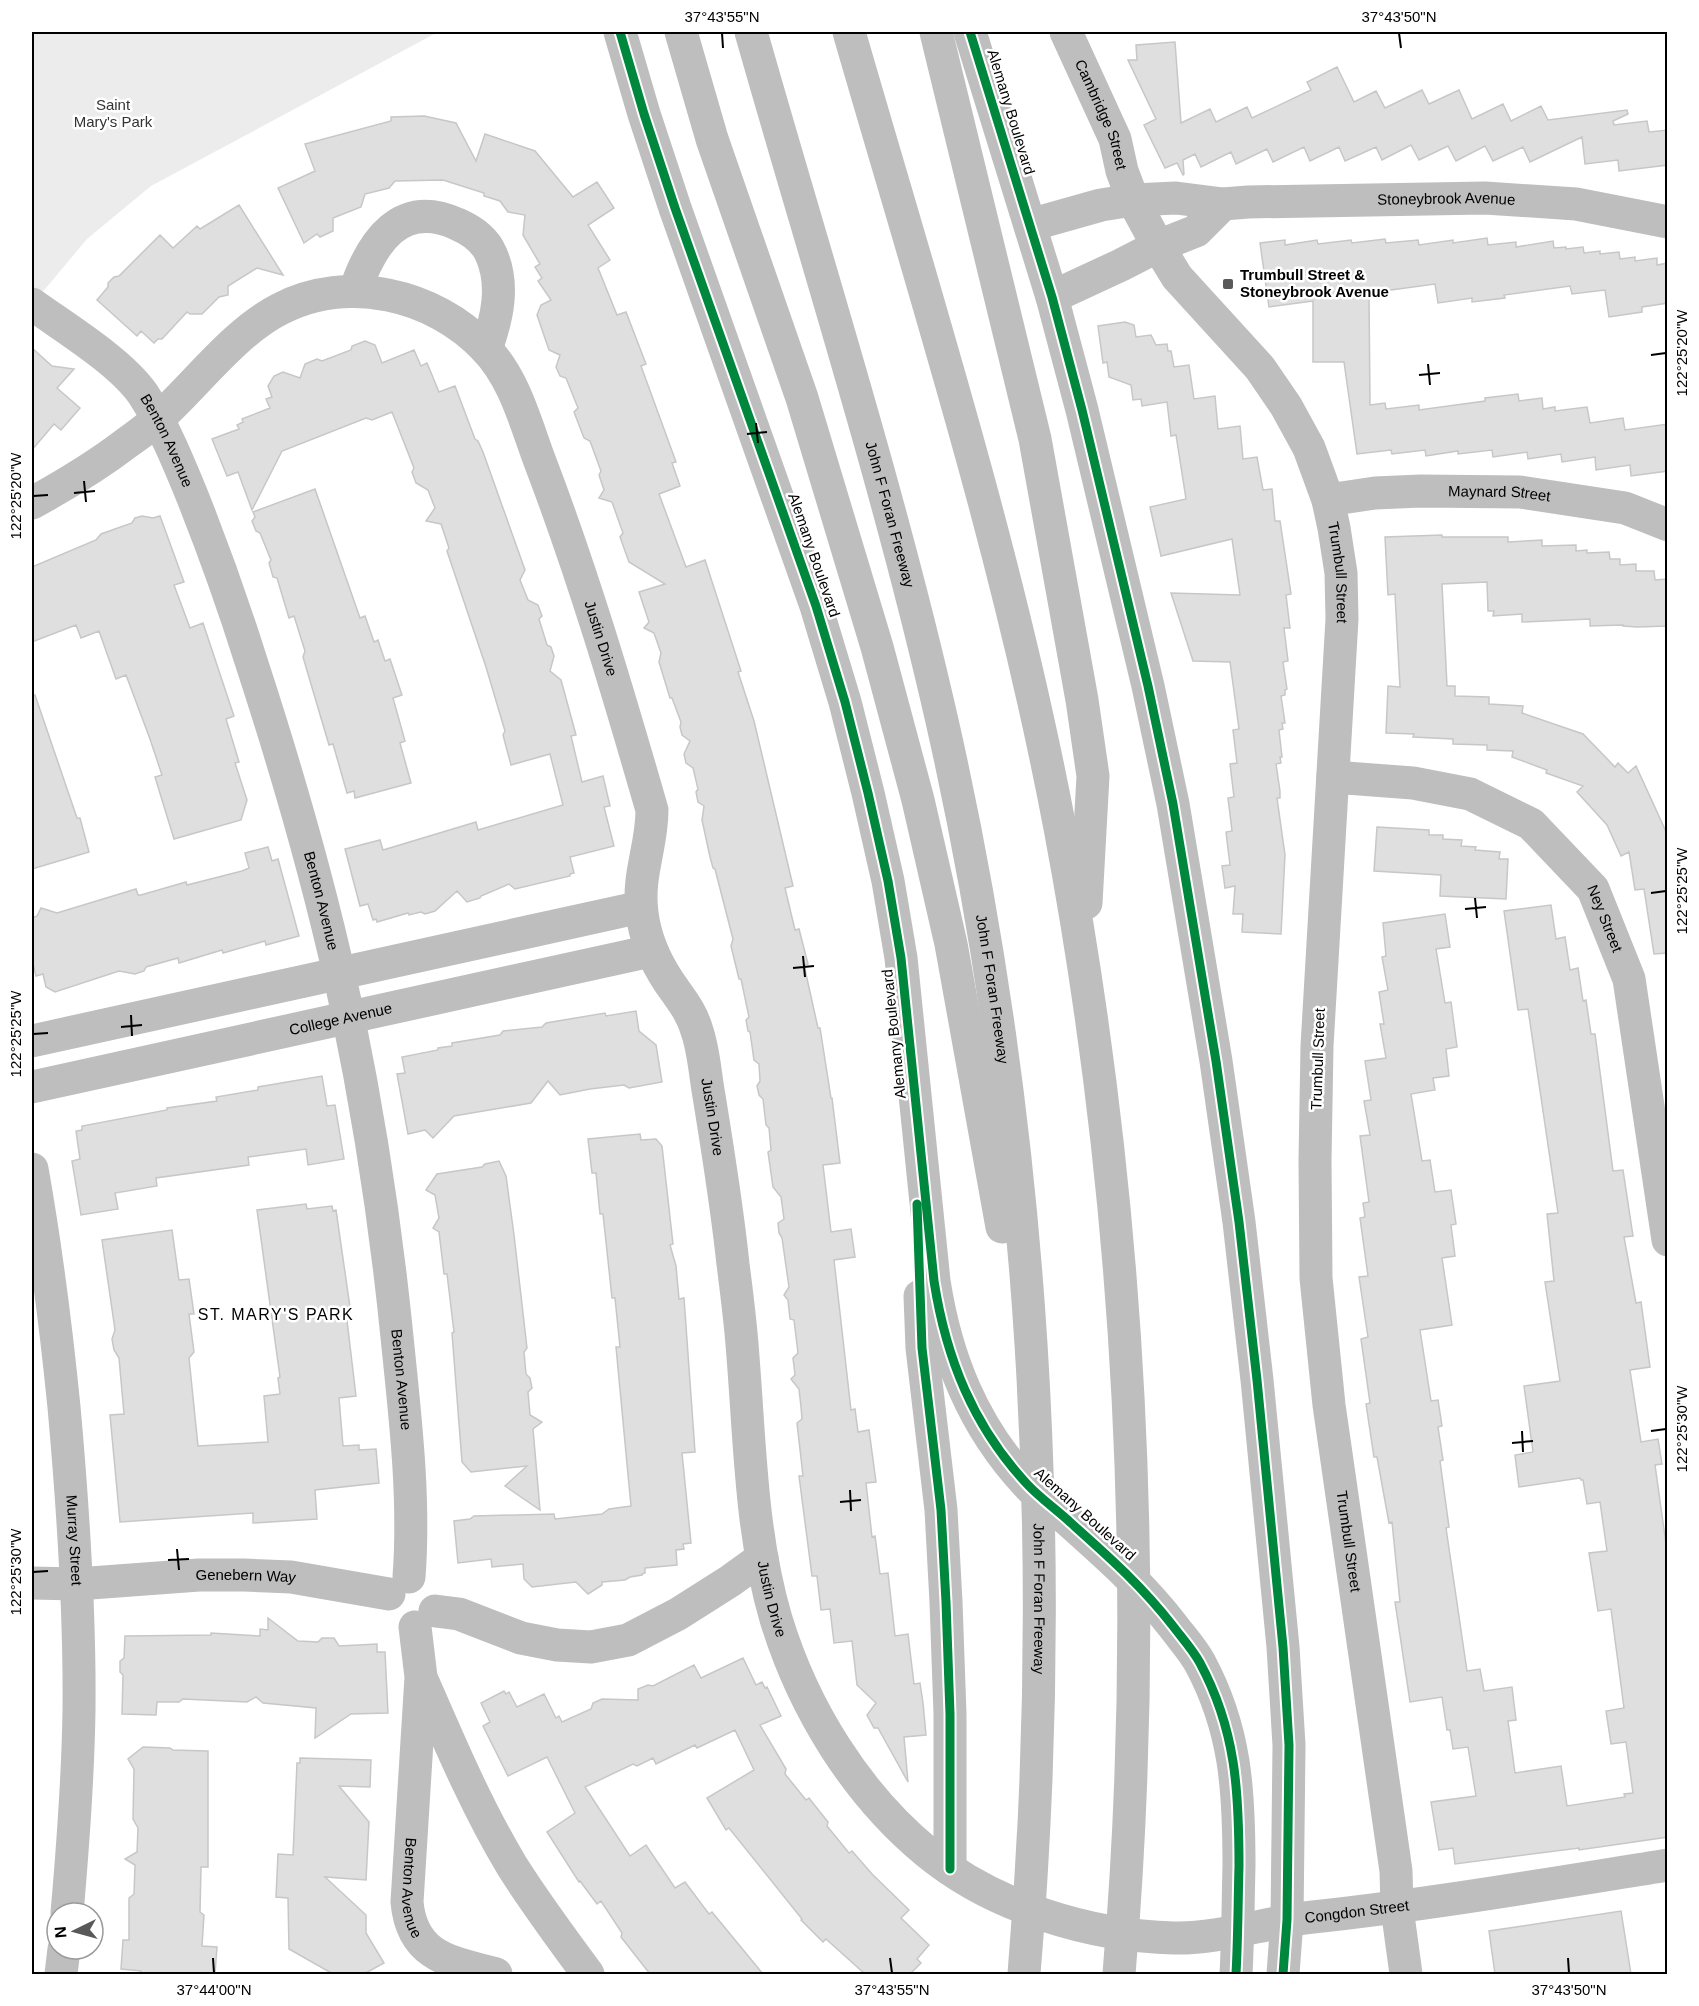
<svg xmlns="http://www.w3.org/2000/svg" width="1699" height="2006" viewBox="0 0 1699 2006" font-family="Arial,sans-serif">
<rect width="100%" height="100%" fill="#fff"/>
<path fill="#ececec" d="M32 32H438L151 186 87 239 46 288 32 302Z"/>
<path fill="#dfdfdf" stroke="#c7c7c7" stroke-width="1.5" d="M1175 42 1181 123 1210 109 1216 122 1247 107 1252 118 1311 90 1307 82 1337 67 1354 102 1376 91 1385 108 1422 90 1429 104 1459 90 1472 119 1503 104 1511 121 1541 106 1548 120 1627 110 1628 114 1613 121 1614 125 1647 121 1649 132 1668 130V165L1619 171 1618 160 1585 164 1582 137 1530 162 1523 147 1493 161 1485 146 1456 161 1448 146 1419 160 1411 145 1382 160 1376 147 1345 161 1339 147 1310 161 1304 147 1273 162 1267 149 1236 164 1231 152 1201 167 1195 154 1183 160 1184 174 1183 175 1177 163 1165 168 1144 125 1156 119 1128 60H1137L1136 45Z
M424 116 456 123 476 161 485 134 535 151 573 197 597 182 614 208 588 225 610 260 598 268 617 315 626 312 646 364 641 366 676 462 672 463 680 486 659 494 686 567 705 560 741 671 738 672 754 721 793 886 785 888 795 930 799 929 808 964 804 965 818 1028H820L831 1098H832L840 1163 823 1165 831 1232 851 1229 855 1257 834 1260 851 1410 855 1409 858 1432 869 1430 876 1482 866 1483 872 1537 875 1536 880 1574 888 1573 895 1636 908 1634 914 1684 920 1683 923 1703 926 1735 904 1737 908 1782 878 1728H874L867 1715 876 1703 857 1685 852 1641 834 1643 830 1609 821 1610 817 1576H812L799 1476H803L797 1423 802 1419 801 1407 799 1389 791 1379 795 1375 793 1358 798 1353 794 1320 790 1319 788 1300 784 1295 789 1287 782 1238 779 1233 778 1223 784 1219 781 1197 773 1187 768 1152 771 1150 769 1128 766 1125 763 1099 759 1095 757 1086 760 1081 759 1064 754 1060 750 1032 748 1031 746 1020 749 1017 741 979H739L731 946 733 939 715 869 713 868 710 857 702 820 704 806 698 802 696 792 698 789 693 768 686 763 684 754 690 741 682 735 680 727 681 722 672 698H670L659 662 661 653 654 633 644 628 649 622 639 592 665 584 629 562 620 537 623 533 612 502 599 498 604 490 599 475 601 471 590 441 584 438 574 412 578 408 566 378 560 376 556 367 560 355 549 350 537 315 541 305 551 300 538 281 542 278 535 267 540 264 523 235 525 215 508 212 500 201 484 196V193L443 180 395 181 389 188 365 194 361 207 333 218V231L320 237 317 234 304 243 278 188 315 171 305 144 391 121V117Z
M239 205 283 275 257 268 228 286V295L219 297 202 314H190L187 312 162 339H158L154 343 141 331 137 336 97 300 108 287V283L114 277 119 276 160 235 173 248 197 226 200 229Z
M1487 238 1488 245 1516 242V247L1553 241 1554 248 1566 247V249L1583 247 1584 253 1600 251V254L1619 252 1620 259 1635 257V261L1657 258V265L1668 263V303L1642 307V312L1609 317 1605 290 1572 294 1570 286 1504 295 1505 298 1472 302V298L1438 303 1435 284 1369 293 1370 405 1385 403 1386 409 1419 405V410L1485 401V398L1518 394 1519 401 1542 398 1543 409 1555 407V411L1587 407 1590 423 1623 418 1625 430 1668 424V471L1631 476 1630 465 1596 470 1595 457 1562 462 1561 454 1528 459 1527 452 1493 457 1492 450 1458 454V451L1426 456 1425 450 1392 454 1391 450 1357 454 1344 362H1313V301L1269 307 1260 243 1285 240V245L1317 240 1318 244 1351 240 1352 243 1385 239 1386 243 1418 240 1419 245 1453 240V243Z
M1125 322 1134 325 1136 337 1151 335 1156 345 1167 344 1168 351H1171L1174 367 1189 365 1194 399 1215 396 1218 429 1240 426 1243 459 1257 457 1263 490 1272 489 1275 521H1280L1291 594 1286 595 1290 628H1284L1288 661 1283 662 1287 689 1285 690V695L1281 696 1285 723H1282L1283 729 1279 730 1282 757H1280L1281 763 1276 764 1280 791V798H1277L1285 855 1281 934 1242 932 1243 914H1233L1235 886 1225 888 1222 866 1230 865 1226 832 1232 831 1228 798 1234 797 1230 764 1237 763 1233 730 1239 729 1230 662 1193 661 1171 593 1240 595 1232 539 1161 556 1150 507 1186 499 1176 435 1171 436 1167 402 1142 406 1141 399 1133 400 1131 385 1109 377 1107 362 1103 363 1098 326Z
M365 341 375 345 382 363 414 350 421 366 427 363 439 392 455 386 475 439 478 441 483 452 525 570 520 580 528 600 538 605 542 616 539 619 547 645 551 647 554 656 550 671 561 680 576 735 571 736 582 782 603 776 610 806 604 807 614 846 570 857 574 873 570 874V876L515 889 509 884 481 896 480 898 467 902 457 891 435 911 425 914 421 912 409 915 408 913 377 922 376 919 373 920 368 904 360 906 345 849 380 840 383 850 476 822 478 830 563 805 550 754 511 765 503 735 505 731 486 667 447 551 449 548 441 524 426 521 435 508 428 490 416 483 412 472 414 468 392 412 372 420 366 418 282 451 252 510 238 472 227 476 212 439 239 429 237 425 243 422 242 419 270 408 266 399 272 397 268 386 274 376 283 372 300 378 305 364 317 359 322 361 351 350 352 346Z
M32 348 52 366 74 369 57 388 80 408 61 430 54 424 32 450Z
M315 489 360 618 365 616 374 642 378 640 385 661 390 659 402 695 393 698 405 741 400 743 411 783 355 798 354 791 347 793 333 744 329 745 303 657 305 651 294 616 289 618 277 578 273 577 269 563 271 560 260 533 256 531 252 521 255 517 253 512Z
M142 516 153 518 160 516 184 582 174 585 190 628 203 623 234 716 226 719 239 762 235 763 247 800 241 820 174 839 155 777 162 775 150 739 126 675 116 679 99 631 81 638 76 625 32 642V567L96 540 101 534 132 523 135 518Z
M1442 535V537H1508V542L1542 540V546L1576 545V551L1587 550V553L1609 552 1610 559H1620V565L1636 564V571H1654L1655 580 1668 579V626L1637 627 1623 626V625L1590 626V619L1522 622V614L1493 616 1494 611H1488L1487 582 1442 584 1447 686H1455V696L1489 697V704L1523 706 1522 713 1583 734 1615 767 1618 763 1628 773 1636 766 1668 836V953L1654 954 1644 889 1635 890 1629 852 1621 856 1607 825 1577 792 1583 786 1546 773 1547 770 1512 757 1513 751 1487 750V745L1453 744V739L1413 737 1414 734 1386 733 1388 686 1400 687 1395 594 1388 595 1385 537Z
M32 695H35L77 818H80L89 852 32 869Z
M1377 827 1429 830V835H1443V839L1462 840 1461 846 1476 847 1475 850 1500 852 1499 859H1508L1506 899 1440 896 1441 875 1374 871Z
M268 847 272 861 278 859 299 936 266 945 265 941 223 953 222 950 179 963 178 958 146 967 144 971 135 974 119 971 55 992 46 987 43 974 36 976 32 960V918L37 916 41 908 57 913 136 889 138 895H141L186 882 187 885 242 871 249 868 245 853Z
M1551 905 1556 939 1565 937 1570 970 1578 968 1583 1001 1586 1000 1591 1034H1595L1613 1171 1623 1170 1633 1236 1624 1237 1636 1303 1641 1302 1650 1367 1630 1370 1641 1442 1658 1439 1662 1464 1655 1465 1668 1558V1837L1579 1850V1848L1455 1864 1453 1848 1439 1850 1431 1802 1476 1796 1468 1747 1453 1749 1450 1730H1447L1442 1697 1410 1702 1395 1602H1400L1392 1522 1389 1523 1377 1457H1374L1366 1404 1370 1403 1361 1339 1368 1337 1359 1277 1368 1276 1360 1218 1365 1217 1363 1203 1369 1202 1360 1136 1370 1135 1364 1101 1371 1100 1365 1061 1386 1058 1380 1024H1384L1379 992 1388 990 1382 957 1386 956 1383 923 1445 914 1450 947 1436 949 1445 1003 1451 1002 1457 1047 1446 1049 1449 1076 1433 1078 1435 1090 1411 1094 1422 1161 1430 1160 1435 1192 1451 1190 1456 1224 1451 1225 1455 1256 1442 1258 1452 1325 1420 1330 1431 1401 1438 1400 1442 1426 1438 1427 1443 1460 1440 1461 1449 1527 1446 1528 1467 1671 1480 1669 1484 1691 1512 1687 1516 1720 1508 1721 1515 1773 1561 1766 1567 1806 1625 1797 1624 1794 1633 1793 1626 1742 1611 1744 1606 1711 1624 1708 1611 1609 1598 1611 1589 1553 1607 1551 1600 1502 1587 1504 1583 1480H1581L1580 1478 1519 1487 1515 1455 1533 1452 1524 1386 1560 1381 1545 1282 1554 1281 1547 1214 1558 1213 1528 1009 1518 1010 1504 911Z
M636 1011 639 1031 656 1045 662 1082 629 1088 624 1085 590 1089 560 1095 548 1081 531 1103 454 1116 433 1138 425 1130 408 1134 397 1074 405 1073 402 1057 438 1050V1048L452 1046V1043L500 1035 503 1031 542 1027 546 1023 605 1013 606 1016Z
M322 1076 327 1106 335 1105 344 1159 308 1165 306 1149 248 1157 249 1165 156 1178 157 1186 115 1193 118 1209 81 1215 72 1161 80 1159 76 1131 82 1130V1126L167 1110V1108L217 1101 216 1097 258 1090V1087Z
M640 1134 641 1140 656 1139 662 1146 673 1244 670 1245 676 1266 679 1299 684 1298 695 1452 682 1453 691 1543 683 1544 684 1549 676 1550 677 1565 645 1568V1573L642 1574V1575L630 1577 625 1580 602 1582V1585L588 1594 576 1582 532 1587 524 1579 523 1564 492 1567 491 1559 458 1563 454 1521 470 1519 474 1516 554 1514 555 1519 602 1514 609 1509 631 1506 616 1347H620L615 1298H612L603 1214H600L596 1173H592L588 1139Z
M499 1161 506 1176 514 1235 527 1348 524 1352 526 1374 530 1378 532 1388 528 1392 530 1415 542 1422 533 1429 540 1510 505 1486 527 1466 471 1472 462 1462 452 1333 454 1332 447 1274H444L439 1232 433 1228 439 1218 435 1195 426 1190 437 1174 482 1167 485 1164Z
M306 1204 307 1209 332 1206 333 1211 336 1210 350 1307H347V1312H346L356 1396 339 1398 343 1446 359 1445V1450L376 1449 379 1483 315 1490 317 1519 253 1523V1513L120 1522 110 1415 124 1414 119 1358 114 1350 112 1339 115 1330 102 1240 172 1230 179 1280 189 1279 194 1314H189L194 1352 189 1358 198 1446 268 1442 264 1396 280 1394 278 1378 280 1377 257 1210Z
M268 1618 298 1641 318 1642 322 1638H334L339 1646 377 1644V1652H385L388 1713 351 1714 315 1738 316 1708 263 1703 256 1697 247 1702 183 1699 179 1702H157L156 1715 122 1714 123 1675 120 1672V1661L124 1658 125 1636 211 1635V1633L260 1636V1629L268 1630Z
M743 1658 756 1685 762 1682 765 1688 767 1687 781 1716 760 1725 786 1769 785 1774 806 1800 809 1798 820 1812 828 1822 827 1826 849 1853 852 1851 872 1874 909 1910 901 1918 929 1945 917 1959 921 1963 910 1974H865L826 1939 823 1942 801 1920 802 1919 729 1828 726 1830 707 1798 754 1770 735 1730 697 1748 695 1745 656 1764 653 1758 637 1766 633 1764 585 1787 630 1856 646 1845 675 1888 685 1882 709 1914 712 1912 763 1974H650L621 1937 622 1933 601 1901 597 1904 580 1881 579 1882 547 1832 575 1813 547 1757 508 1776 483 1726 490 1722 481 1703 504 1691 506 1694 509 1692 517 1707 544 1694 556 1718 559 1716 562 1722 591 1709 593 1703 602 1699 638 1700V1689L648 1685 653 1686 694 1665 701 1678Z
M143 1747 170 1748 173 1750 208 1751V1867H201L200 1912 204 1915 202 1946 217 1947 215 1974H141V1971L121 1969 123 1940H129V1898L134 1894 135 1865 125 1859 137 1852 138 1828 133 1819 134 1769 128 1759Z
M300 1758 371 1760 370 1787 339 1786 369 1822 366 1880 325 1877 366 1915V1933L384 1963 364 1974H333L289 1949 288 1898 276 1897 278 1854 293 1855 297 1763H300Z
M1621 1911 1631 1974H1495L1489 1931Z"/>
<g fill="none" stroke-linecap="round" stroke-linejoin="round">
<g stroke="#bebebe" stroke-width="33">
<path id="s1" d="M1066 32 1115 139 1122 171 1133 200 1158 246 1177 277 1260 368 1286 406 1309 448 1328 500 1334 528 1341 573 1342 619 1317 1046 1315 1160 1316 1278 1329 1405 1396 1871 1397 1908 1406 1974"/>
<path id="s2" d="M1030 225 1101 205 1133 200 1176 198 1223 204 1248 202 1485 198 1576 204 1668 222"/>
<path d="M355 291C371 243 400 198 457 224 471 230 485 240 491 254 505 285 497 319 486 349"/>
<path d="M1052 297 1121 265 1158 246 1196 231 1223 204"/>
<path id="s3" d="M32 304C65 328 120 361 143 394 163 425 177 459 191 493 213 548 233 604 251 661 285 765 316 871 340 978 366 1096 385 1217 397 1337 405 1416 415 1497 409 1577"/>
<path id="s4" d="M1328 500 1375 493 1421 491 1520 492 1625 508 1668 525"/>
<path id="s5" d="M32 503C65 485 98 465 128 442 139 434 151 426 161 416 197 383 236 331 280 309 347 274 434 294 485 348 514 378 525 421 539 459 583 574 618 692 652 810 652 847 637 875 642 913 645 938 655 961 669 982 680 998 692 1012 697 1031 704 1051 705 1074 709 1096 718 1151 727 1207 733 1264 737 1295 741 1326 743 1357 750 1445 751 1534 776 1619 803 1708 856 1794 928 1853 994 1907 1090 1936 1174 1938 1221 1939 1266 1922 1313 1917 1432 1904 1549 1884 1668 1865"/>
<path id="s6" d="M1333 777 1413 783 1470 794 1531 824 1593 889 1629 979 1668 1240"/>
<path d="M32 1041 641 907"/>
<path id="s7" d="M32 1087 651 951"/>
<path id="s8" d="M32 1169C46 1248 56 1327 64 1407 73 1507 80 1608 79 1710 78 1778 73 1845 67 1913"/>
<path id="s9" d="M32 1583 77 1584 199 1575H244L291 1577 389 1594"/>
<path d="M435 1611 459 1614 521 1638 557 1645 591 1647 628 1640 678 1614 730 1581 762 1558"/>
<path id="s10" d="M415 1627 421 1677 407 1902C412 1958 452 1962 496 1974"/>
<path d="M423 1682C450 1744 477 1808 512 1866 536 1904 562 1939 588 1974"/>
<path d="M61 1974 64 1949"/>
</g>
<path stroke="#bebebe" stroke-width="33" d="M620 32 644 114 675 208 816 606 845 702 868 793 888 881 901 958 934 1281C946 1358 973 1426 1027 1484 1040 1498 1057 1510 1071 1523 1109 1557 1142 1586 1173 1626 1182 1638 1193 1650 1200 1663 1236 1730 1239 1791 1239 1866 1238 1902 1238 1938 1236 1974
M970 32 1052 297 1082 410 1148 686 1173 804 1216 1061 1239 1222 1257 1380 1283 1647 1289 1745 1287 1920 1283 1974
M920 1296 922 1348 941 1510 946 1602 950 1714V1869"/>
<g stroke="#bebebe" stroke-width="33">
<path d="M681 32 712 139 802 398 877 647 918 800 951 944 1002 1227"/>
<path id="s11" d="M751 32C816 261 889 488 942 721 1035 1131 1059 1555 1024 1974"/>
<path d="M849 32C925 295 1009 558 1060 828 1131 1205 1151 1592 1119 1974"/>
<path d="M936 32 1035 439 1082 700 1093 776 1086 903"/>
</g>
<g stroke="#fff" stroke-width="13">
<path id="cycleway" d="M620 32 644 114 675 208 816 606 845 702 868 793 888 881 901 958 934 1281C946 1358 973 1426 1027 1484 1040 1498 1057 1510 1071 1523 1109 1557 1142 1586 1173 1626 1182 1638 1193 1650 1200 1663 1236 1730 1239 1791 1239 1866 1238 1902 1238 1938 1236 1974
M970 32 1052 297 1082 410 1148 686 1173 804 1216 1061 1239 1222 1257 1380 1283 1647 1289 1745 1287 1920 1283 1974
M917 1204 922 1348 941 1510 946 1602 950 1714V1869"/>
</g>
<use href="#cycleway" stroke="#00873e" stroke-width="9"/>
</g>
<path fill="none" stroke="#000" stroke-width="2" d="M722 33 723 48M1399 33 1401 48M1651 355 1666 353M1428 364 1430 385M1419 375 1440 373M756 423 758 443M747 434 767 432M84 481 86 502M74 493 95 491M33 496 48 495M1651 893 1666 891M1475 898 1477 918M1465 909 1486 907M803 956 805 977M793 968 814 966M131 1015 132 1036M121 1027 142 1025M33 1034 48 1033M1522 1431 1523 1452M1651 1431 1666 1429M1512 1443 1533 1441M850 1490 851 1511M840 1502 861 1500M177 1549 179 1570M168 1560 189 1559M33 1572 48 1571M213 1958 214 1973M890 1958 892 1973M1568 1958 1569 1973"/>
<rect fill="#595959" stroke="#fff" stroke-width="2" x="1222" y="278" width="12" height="12" rx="3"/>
<g text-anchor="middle" stroke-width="5" stroke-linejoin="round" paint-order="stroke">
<g font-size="15" fill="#333" stroke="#fff">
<text x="113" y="110">Saint<tspan x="113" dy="17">Mary's Park</tspan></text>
</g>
<g font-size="15" fill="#000" stroke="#fff">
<text transform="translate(1011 112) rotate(73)" y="5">Alemany Boulevard</text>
<text dy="5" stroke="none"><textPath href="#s1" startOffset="90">Cambridge Street</textPath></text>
<text dy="5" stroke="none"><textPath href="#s2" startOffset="420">Stoneybrook Avenue</textPath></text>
<text dy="5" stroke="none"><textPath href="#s3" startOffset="196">Benton Avenue</textPath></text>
<text dy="5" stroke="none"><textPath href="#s4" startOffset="172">Maynard Street</textPath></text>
<text dy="5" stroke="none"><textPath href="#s11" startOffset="502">John F Foran Freeway</textPath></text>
<text transform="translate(814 555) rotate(71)" y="5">Alemany Boulevard</text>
<text dy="5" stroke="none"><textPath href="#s1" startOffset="616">Trumbull Street</textPath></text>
<text dy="5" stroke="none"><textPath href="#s5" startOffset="854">Justin Drive</textPath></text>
<text dy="5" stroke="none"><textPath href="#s3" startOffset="682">Benton Avenue</textPath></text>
<text dy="5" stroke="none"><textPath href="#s6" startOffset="328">Ney Street</textPath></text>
<text dy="5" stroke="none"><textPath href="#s11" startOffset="988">John F Foran Freeway</textPath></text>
<text dy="5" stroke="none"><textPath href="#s7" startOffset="316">College Avenue</textPath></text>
<text transform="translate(894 1034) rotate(-96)" y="5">Alemany Boulevard</text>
<text transform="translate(1318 1059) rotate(-88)" y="5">Trumbull Street</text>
<text dy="5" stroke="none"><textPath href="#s5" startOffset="1356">Justin Drive</textPath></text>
<text dy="5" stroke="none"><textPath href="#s3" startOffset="1168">Benton Avenue</textPath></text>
<text transform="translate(1085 1514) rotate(42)" y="5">Alemany Boulevard</text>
<text dy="5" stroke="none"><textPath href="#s8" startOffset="374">Murray Street</textPath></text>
<text dy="5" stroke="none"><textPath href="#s1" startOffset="1588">Trumbull Street</textPath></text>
<text dy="5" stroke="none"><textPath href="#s9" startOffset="214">Genebern Way</textPath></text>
<text dy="5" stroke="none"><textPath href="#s5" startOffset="1842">Justin Drive</textPath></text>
<text dy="5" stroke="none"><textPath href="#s11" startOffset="1600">John F Foran Freeway</textPath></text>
<text dy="5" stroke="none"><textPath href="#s10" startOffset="262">Benton Avenue</textPath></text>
<text dy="5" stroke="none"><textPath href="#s5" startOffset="2595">Congdon Street</textPath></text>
</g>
<g font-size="15" font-weight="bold" fill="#000" stroke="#fff" text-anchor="start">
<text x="1240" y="280">Trumbull Street &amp;<tspan x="1240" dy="17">Stoneybrook Avenue</tspan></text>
</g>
<g font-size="16" letter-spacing="1.5" fill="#000" stroke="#fff">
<text x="276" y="1320">ST. MARY'S PARK</text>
</g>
</g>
<rect width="1699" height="2006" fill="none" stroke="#ffffff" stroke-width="66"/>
<g transform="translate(75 1931) rotate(265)"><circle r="28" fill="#ffffff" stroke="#999999" stroke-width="1.5"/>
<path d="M0-4.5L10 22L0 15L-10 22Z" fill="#595959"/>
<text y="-9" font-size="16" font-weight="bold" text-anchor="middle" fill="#000000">N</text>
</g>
<rect x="33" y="33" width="1633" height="1940" fill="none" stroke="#000" stroke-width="2"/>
<g font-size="15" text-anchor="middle" fill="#000">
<text x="722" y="22">37°43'55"N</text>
<text x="1399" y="22">37°43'50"N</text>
<text transform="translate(1682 353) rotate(-90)" y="5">122°25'20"W</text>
<text transform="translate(16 496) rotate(-90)" y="5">122°25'20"W</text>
<text transform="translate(1682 891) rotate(-90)" y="5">122°25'25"W</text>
<text transform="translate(16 1034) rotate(-90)" y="5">122°25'25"W</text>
<text transform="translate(1682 1429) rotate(-90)" y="5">122°25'30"W</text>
<text transform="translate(16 1572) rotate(-90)" y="5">122°25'30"W</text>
<text x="214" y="1995">37°44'00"N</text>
<text x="892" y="1995">37°43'55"N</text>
<text x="1569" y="1995">37°43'50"N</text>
</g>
</svg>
